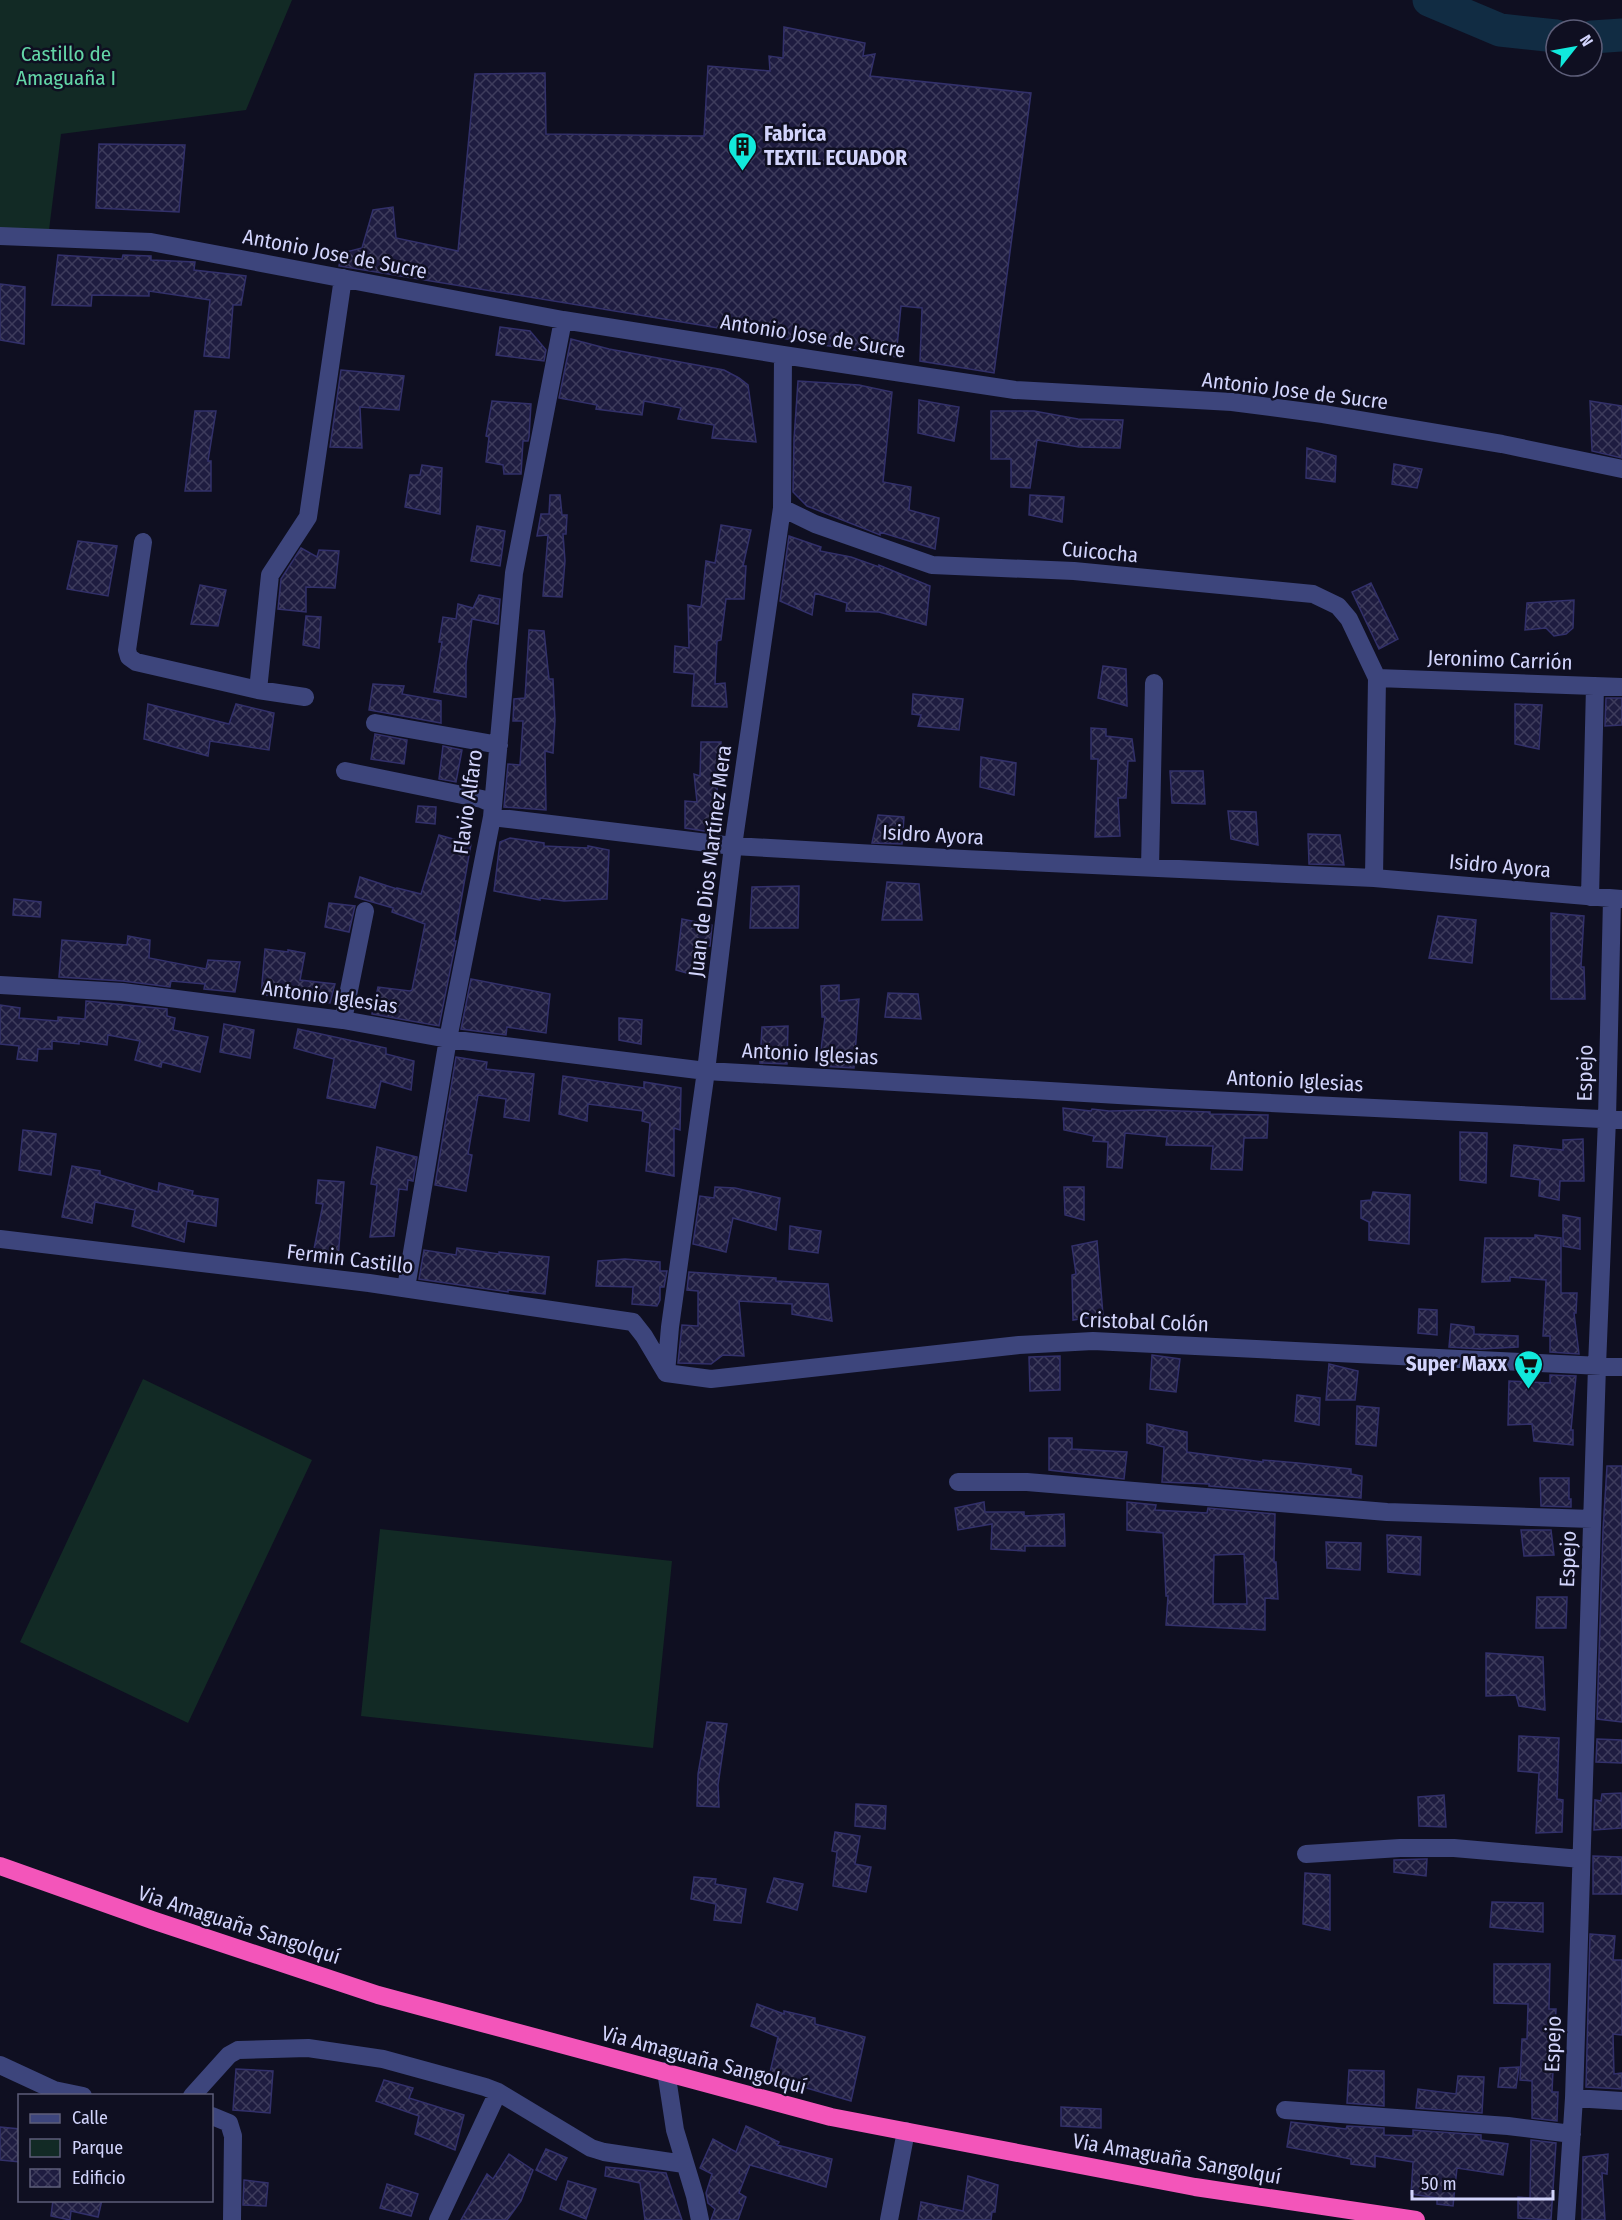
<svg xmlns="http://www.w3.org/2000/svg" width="1622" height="2220" font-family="'Fira Sans Condensed',sans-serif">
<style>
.park{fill:#122a25}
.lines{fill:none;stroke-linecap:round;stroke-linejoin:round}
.river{stroke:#112c43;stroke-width:33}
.building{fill:url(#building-cross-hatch);stroke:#32306a;stroke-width:1.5;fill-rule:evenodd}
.minor{stroke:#3d457c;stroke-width:18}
.highway{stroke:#f355ba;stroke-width:18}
.labels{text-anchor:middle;stroke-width:5;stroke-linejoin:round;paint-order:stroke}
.park-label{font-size:21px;fill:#63d6a7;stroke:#0f0f21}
.poi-label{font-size:21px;font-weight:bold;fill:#d2d4fc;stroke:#0f0f21;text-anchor:start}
.street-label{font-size:21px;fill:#d2d4fc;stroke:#0f0f21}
</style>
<defs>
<pattern id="building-cross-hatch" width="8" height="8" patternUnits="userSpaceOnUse" patternTransform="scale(1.5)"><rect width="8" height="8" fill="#1e1c40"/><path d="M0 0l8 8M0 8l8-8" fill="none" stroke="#3e3c5c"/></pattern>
</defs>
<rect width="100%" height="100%" fill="#0f0f21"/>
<path class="park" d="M0,0H292L246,110L61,134L48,238L0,236Z
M143,1379L312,1460L188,1723L20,1642Z
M380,1529L672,1561L653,1748L361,1716Z"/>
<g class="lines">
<path class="river" d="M1429,0L1500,30L1556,36
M1592,37L1622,35"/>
</g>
<path class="building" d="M784,27L865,43L863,56L875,54L870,76L1031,93L994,373L920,361L922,308L901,306L896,357L339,266L342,253L362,248L373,210L393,207L396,238L458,251L475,74L545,73L546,134L704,136L708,66L770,71L769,56L783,58Z
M99,144L185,145L179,212L96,208Z
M58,255L122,259L123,255L151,256V260L195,262L194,270L246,276L241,305H233L229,358L204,356L210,300L149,291V296L92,295L91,306L52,305Z
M0,284L25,287L24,344L0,340Z
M500,327L530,331L546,350L544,361L496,355Z
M571,339L609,349L724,370L739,378L748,385L756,442L712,438L714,425L678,419L681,408L644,401L642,415L596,409L597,405L559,398Z
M341,370L404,376L399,410L360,407L362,448L330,447Z
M798,381L859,385L892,392L883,482L911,487L909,510L939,518L935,549L880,532V535L807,506L793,492L794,439Z
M919,400L959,407L954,441L918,433Z
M492,401L531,404L529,437L528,441H523L521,474H504L503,465L486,462L489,437L486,436Z
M1590,401L1622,406V458L1592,451Z
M195,411H216L208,461H211V491H185Z
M991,411H1034L1078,419L1123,420L1120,448L1079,447L1037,440L1030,488L1011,487V459H991Z
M1307,448L1336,456L1335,482L1306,478Z
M1394,464L1422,469L1417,488L1392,484Z
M422,465L442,468L440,514L405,507L410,475H420Z
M550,495H560L562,515H567L566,534H563L565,561L562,597L543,596L548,535L537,536L541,514H549Z
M1030,495L1064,497L1062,522L1029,515Z
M721,525L751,530L743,566H746L744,599H726L721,640L717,641L715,684L725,683L727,707L692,706L694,674L674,672L675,646L689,648L688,605L701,607L706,561L715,563Z
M477,526L505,531L500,566L471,561Z
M789,536L821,547L820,551L851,557L879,567V565L930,586L926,625L879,612L846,611L847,603L815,593L812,615L780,601Z
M78,541L117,546L108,596L67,589Z
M301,548L317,557L319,550L339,551L335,588L306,587V612L278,609L281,579Z
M1371,583L1398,639L1379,649L1352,592Z
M200,585L226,590L218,626L191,624Z
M479,595L500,599L498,624L472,619L466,664V697L434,692L442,642H439L443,617L456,619L458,604L473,608Z
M1574,600L1573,628L1566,634L1554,636L1546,628L1525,630L1527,603Z
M306,616L321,617L319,648L303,645Z
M529,630L544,631L549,679H553L555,720L553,753L545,751L546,810L504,807L508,764L520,765L523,721H513L514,699L525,698Z
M1103,666L1126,669L1127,706L1098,698Z
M373,684L404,686L402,694L441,701V723L369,710Z
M913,694L963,699L959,730L918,726L921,715L912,714Z
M1606,698H1622V725L1605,726Z
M148,704L229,724L236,704L274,713L269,750L210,741L208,756L144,739Z
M1515,704L1542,705L1539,749L1515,744Z
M1091,728L1106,729V736L1132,739L1135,761H1128L1126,798H1118L1120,836L1095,837L1098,759H1091Z
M375,734L407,740L404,764L371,759Z
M701,742H721L716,804H720L719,830L717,833L685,828V801L697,802L694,774L700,776Z
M443,746L462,750L456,782L439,779Z
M981,757L1016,763L1014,795L980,787Z
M1170,771H1203L1205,804L1172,803Z
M418,806L436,807L435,824L416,822Z
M1228,811L1256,812L1258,845L1231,839Z
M878,815L904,817L902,844L872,843Z
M1308,834L1340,835L1344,865L1309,864Z
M439,835L471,844L458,918L454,941H456L439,1026L372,1014L378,987L410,991L412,990L425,924L392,912L393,908L355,897L360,877L397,889V888L421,894Z
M510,838L544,843V846L588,848V846L609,850L607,899L564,901L540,898V900L494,891L500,842Z
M887,882L919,884L922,920H882Z
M799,886L798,928H750L752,887Z
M14,899L41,902L40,917L13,915Z
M329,903L355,906L349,932L325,927Z
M1551,913L1584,916L1581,967H1584L1585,999H1551Z
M1438,916L1476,920L1472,963L1429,958Z
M682,919L712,925L710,946H699L697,976L676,970Z
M128,936L150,940L149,958L206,969L208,960L240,962L235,992L204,989L205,984L171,981L170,987L123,981L59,977L62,940L127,945Z
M265,949L288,952V950L305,953L300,980L335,984L330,1003L302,1000V997L261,995Z
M471,979L550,994L546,1033L507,1027L506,1035L461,1029Z
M839,985V1001L859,999L854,1068L819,1066L825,1017H822L821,986Z
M888,993L918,994L921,1019L885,1017Z
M86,1001L167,1009V1016L175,1018L173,1030L208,1037L200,1072L162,1062L161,1067L135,1060L140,1041L108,1035L107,1045L79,1041V1044L52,1041V1049H38L37,1061L17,1059L19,1046L0,1044V1005L20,1008L19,1018L58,1021V1017L85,1019Z
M619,1018L642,1020L641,1044L619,1040Z
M224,1024L254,1030L250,1058L220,1052Z
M788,1026L787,1064L760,1063L762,1027Z
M298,1029L386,1048V1054L414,1061L411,1090L381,1081L375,1108L327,1098L334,1059L294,1048Z
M456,1057L487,1062L486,1069L534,1074L529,1121L504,1117L506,1099L478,1095L468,1154L472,1155L466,1191L435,1185Z
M563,1076L644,1088V1082L681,1088L680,1130L674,1128V1176L646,1171L650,1123L642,1121L643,1111L588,1104L587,1121L559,1114Z
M1063,1108L1091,1111L1092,1109L1109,1111L1151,1110L1210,1112V1114L1268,1115L1267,1138H1244L1242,1170L1211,1169L1213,1146L1166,1145L1167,1137L1125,1133L1122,1168L1107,1167L1108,1142L1093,1141L1094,1136L1064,1130Z
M23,1130L56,1134L51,1175L19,1170Z
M1460,1132L1487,1133L1486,1183L1460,1180Z
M1583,1139L1584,1181H1560L1559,1200L1539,1196L1540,1180L1511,1176L1514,1145L1563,1150V1140Z
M377,1147L417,1157L413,1181L408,1180L407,1190L399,1189L394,1236L370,1237L377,1185L371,1184Z
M72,1166L100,1171V1175L158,1192L159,1183L193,1191L192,1195L218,1199L216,1226L187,1221L184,1242L132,1226L135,1210L95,1202L92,1223L62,1217Z
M318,1180L344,1182L338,1259L313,1254L323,1204L316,1203Z
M715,1187L735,1188L780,1198L776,1230L733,1218L726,1252L693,1244L700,1196L714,1198Z
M1064,1187H1084V1220L1065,1215Z
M1373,1192L1410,1195L1409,1244L1369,1240V1222L1361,1218V1201L1371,1200Z
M1563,1215L1580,1218V1249L1563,1246Z
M790,1226L821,1231L818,1253L789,1249Z
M1535,1235L1561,1238V1293H1577L1576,1313H1574L1579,1354L1550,1352V1336H1543L1546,1280L1510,1277V1281L1482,1282L1485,1238H1535Z
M1097,1241L1103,1315L1073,1320L1072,1275L1076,1274L1072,1246Z
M457,1248L499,1254V1252L549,1257L545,1294L508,1290V1292L419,1279L424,1250L456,1255Z
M625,1259L660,1262V1271H667L664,1287H660V1300L657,1306L632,1304L633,1287L596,1286L598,1261Z
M689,1272L776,1278V1281L828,1284L832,1321L792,1314V1304L739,1301L744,1356L723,1355L711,1364L678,1363L682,1325L698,1326V1291L687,1290Z
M1419,1309L1437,1310V1335L1418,1333Z
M1451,1324L1474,1327V1334L1518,1336V1347L1481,1349L1449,1347Z
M1152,1355L1180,1359L1176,1392L1150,1389Z
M1060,1356V1390L1030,1391L1029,1357Z
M1329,1364L1358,1371L1355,1400H1326Z
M1550,1375L1576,1376L1571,1430H1573V1445L1534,1441L1532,1424L1508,1425L1509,1381L1550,1383Z
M1297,1395L1320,1398L1319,1425L1295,1421Z
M1357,1406L1379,1408L1376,1446L1356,1444Z
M1147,1424L1187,1432V1452L1263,1462V1460L1298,1463L1351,1469V1474L1362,1476L1361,1498L1209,1486V1484L1162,1482L1164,1447L1147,1443Z
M1049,1438H1072V1449L1127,1452L1124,1479L1049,1470Z
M1607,1466H1622V1722L1597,1719L1603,1530Z
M1540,1478H1569V1499H1571V1507L1541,1506Z
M984,1502L985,1512H1024V1516L1064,1514L1065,1546H1025V1551L991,1549L992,1524L958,1530L955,1508Z
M1127,1502L1156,1505L1155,1510L1207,1513L1208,1508L1275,1514L1274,1562H1276L1278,1599L1265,1598V1630L1166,1625L1168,1596H1166L1163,1533L1127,1530ZM1244,1554L1247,1604H1213L1214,1555Z
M1521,1530H1551L1554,1555L1524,1556Z
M1387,1535L1421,1537L1420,1575L1388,1572Z
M1326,1542L1361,1543L1360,1570L1327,1568Z
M1537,1597H1567L1566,1628H1536Z
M1486,1653L1543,1657L1545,1710L1519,1706L1516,1695L1486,1696Z
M707,1722L727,1724L718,1785L719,1807L697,1806L698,1774Z
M1519,1736L1559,1738L1557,1799L1563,1800L1562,1832L1536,1833L1539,1773L1518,1771Z
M1597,1739L1622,1740V1763L1596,1762Z
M1621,1793L1622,1828L1594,1830L1595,1800L1601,1801L1602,1794Z
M1444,1795L1446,1827L1419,1826L1418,1797Z
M856,1804L886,1806L885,1829L855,1826Z
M835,1832L860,1836L855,1864L871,1867L866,1892L833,1886L837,1852L832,1851Z
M1593,1856L1622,1857V1894H1593Z
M1426,1859H1427L1426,1876L1394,1872V1860Z
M1305,1873L1330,1875V1930L1303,1924Z
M694,1877L716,1879L715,1884L746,1889L741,1923L714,1920L716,1904L691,1899Z
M774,1878L803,1884L797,1910L767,1902Z
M1492,1902L1543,1903V1932L1490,1927Z
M1590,1934L1615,1936L1613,1960H1622V2035L1613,2034L1614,2074L1622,2073V2089L1586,2087Z
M1494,1964H1550L1549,2009H1556L1552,2092H1558L1557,2121L1532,2118V2081L1520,2080L1522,2039H1527L1528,2004L1494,2003Z
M757,2004L784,2014V2011L815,2018V2024L865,2037L851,2101L769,2077L778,2037L751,2026Z
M1519,2067L1516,2088L1498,2087L1500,2068Z
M236,2069L273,2071L270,2113L233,2110Z
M1349,2070L1384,2071V2106L1347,2103Z
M1458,2076L1484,2077L1482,2113L1416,2108L1418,2089L1456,2094Z
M384,2080L413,2088L409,2098L464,2115L455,2150L415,2134L419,2116L376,2101Z
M1061,2107L1101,2109V2128L1061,2126Z
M1291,2122L1346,2129L1347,2126L1384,2128V2135L1413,2136V2130L1481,2135V2140L1508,2144L1503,2175L1457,2168L1453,2206L1437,2204V2198L1411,2194L1413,2162L1375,2156V2167L1351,2164V2159L1287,2147Z
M746,2126L779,2142L777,2145L832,2159L826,2187L750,2165L739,2193L746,2197L738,2220H711L715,2209L708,2203L706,2193L712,2174L700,2168L713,2139L736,2152Z
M0,2127L20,2129V2162L0,2160Z
M1531,2140L1556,2143L1551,2220L1518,2218V2197L1530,2198Z
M546,2149L567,2158L556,2180L536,2170Z
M509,2154L533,2170L521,2201L507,2220H461L487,2174L493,2179Z
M1608,2154L1607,2174L1602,2173L1605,2220H1582L1583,2157Z
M606,2167L666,2173L682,2220H645L640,2183L605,2176Z
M968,2176L998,2185L995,2212H992L991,2220H918L921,2202L963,2211Z
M244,2180L268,2183L266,2206L243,2205Z
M568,2181L596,2189L586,2219L560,2209Z
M387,2184L418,2194L411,2216L380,2208Z
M53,2200H102L98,2217L71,2211L70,2220L51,2216Z"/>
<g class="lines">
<path class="minor" d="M0,236L151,242L563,320L783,355L1015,390L1232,402L1323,414L1502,444L1622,469
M782,508L815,524L932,565L1074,571L1313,594L1338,606L1349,619L1377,678L1374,878L1622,899
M143,542L127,650L129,657L136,662L258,690L305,697
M1377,678L1622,687
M258,690L270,575L308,517L343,278
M375,723L499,745
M345,771L482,799L493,804
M492,817L733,846L964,859L1374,878
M1150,868L1154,683
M1590,897L1595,686
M0,985L122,992L343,1020L448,1039L706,1071L1169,1098L1622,1120
M343,1020L365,911
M0,1239L369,1283L633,1322L644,1336L666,1373
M406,1288L448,1039L492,817L514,573L563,320
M666,1373L670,1327L706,1071L733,846L782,508L783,355
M666,1373L711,1379L1019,1345L1093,1341L1622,1367
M958,1482H1027L1387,1512L1592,1519
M1306,1854L1400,1848H1454L1581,1859
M0,2065L54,2090L83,2096
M666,2071L675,2130L695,2196L700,2220
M192,2096L229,2055L238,2050L308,2048L383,2059L485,2087L498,2092L591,2148L604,2152L684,2164
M1574,2098L1622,2101
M1285,2110L1508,2126L1572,2134
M212,2116L229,2123L233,2136L232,2220
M438,2220L498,2092
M889,2220L906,2131
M1566,2220L1574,2098L1597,1366L1607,1119L1612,899"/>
<path class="highway" d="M0,1866L152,1920L378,1995L831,2117L1195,2187L1416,2220"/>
</g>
<defs>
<symbol id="building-pin" viewBox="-11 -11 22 30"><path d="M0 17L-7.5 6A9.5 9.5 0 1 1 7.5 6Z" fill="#11e9dc" stroke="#0f0f21"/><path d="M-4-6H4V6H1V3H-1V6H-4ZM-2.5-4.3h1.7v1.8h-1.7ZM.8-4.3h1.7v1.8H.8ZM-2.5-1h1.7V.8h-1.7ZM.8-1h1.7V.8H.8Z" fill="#111"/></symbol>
<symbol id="supermarket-pin" viewBox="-11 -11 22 30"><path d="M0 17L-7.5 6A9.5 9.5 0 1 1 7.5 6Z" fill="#11e9dc" stroke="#0f0f21"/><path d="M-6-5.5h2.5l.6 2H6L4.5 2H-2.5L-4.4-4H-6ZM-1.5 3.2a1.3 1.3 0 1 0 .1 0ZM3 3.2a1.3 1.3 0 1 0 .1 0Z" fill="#111"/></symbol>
</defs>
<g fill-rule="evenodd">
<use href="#building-pin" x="726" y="130" width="33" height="45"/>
<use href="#supermarket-pin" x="1512" y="1348" width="33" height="45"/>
</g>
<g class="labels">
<g class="park-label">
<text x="66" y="61">Castillo de<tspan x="66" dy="24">Amaguaña I</tspan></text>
</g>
<g class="poi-label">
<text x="764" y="141">Fabrica<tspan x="764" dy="24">TEXTIL ECUADOR</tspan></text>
<text x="1507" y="1371" text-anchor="end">Super Maxx</text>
</g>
<g class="street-label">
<text transform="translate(335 254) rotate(11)" y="7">Antonio Jose de Sucre</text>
<text transform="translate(813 336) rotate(9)" y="7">Antonio Jose de Sucre</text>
<text transform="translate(1295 391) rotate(7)" y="7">Antonio Jose de Sucre</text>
<text transform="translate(1100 552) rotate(5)" y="7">Cuicocha</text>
<text transform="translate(1500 660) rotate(2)" y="7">Jeronimo Carrión</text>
<text transform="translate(468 802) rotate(-82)" y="7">Flavio Alfaro</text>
<text transform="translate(933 835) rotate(3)" y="7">Isidro Ayora</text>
<text transform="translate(710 861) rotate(-83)" y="7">Juan de Dios Martínez Mera</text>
<text transform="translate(1500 866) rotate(5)" y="7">Isidro Ayora</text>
<text transform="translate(330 997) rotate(8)" y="7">Antonio Iglesias</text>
<text transform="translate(810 1054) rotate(3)" y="7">Antonio Iglesias</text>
<text transform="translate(1585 1073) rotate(-89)" y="7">Espejo</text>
<text transform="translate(1295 1081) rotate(3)" y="7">Antonio Iglesias</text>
<text transform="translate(350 1259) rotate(7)" y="7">Fermin Castillo</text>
<text transform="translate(1144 1322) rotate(2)" y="7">Cristobal Colón</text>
<text transform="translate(1568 1559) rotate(-88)" y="7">Espejo</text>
<text transform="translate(239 1925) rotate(18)" y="7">Via Amaguaña Sangolquí</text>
<text transform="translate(1553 2044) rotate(-88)" y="7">Espejo</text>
<text transform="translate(704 2060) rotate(15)" y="7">Via Amaguaña Sangolquí</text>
<text transform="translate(1177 2159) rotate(10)" y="7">Via Amaguaña Sangolquí</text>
</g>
</g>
<rect x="18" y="2094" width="195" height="108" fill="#0f0f21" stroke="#5d5e79" stroke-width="1.5"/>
<rect x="30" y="2114" width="30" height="9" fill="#3d457c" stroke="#5d5e79" stroke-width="1.5"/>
<text x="72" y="2124" font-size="18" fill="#d2d4fc">Calle</text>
<rect x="30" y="2139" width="30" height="18" fill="#122a25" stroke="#5d5e79" stroke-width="1.5"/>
<text x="72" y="2154" font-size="18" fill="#d2d4fc">Parque</text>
<rect x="30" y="2169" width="30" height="18" fill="url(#building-cross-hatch)" stroke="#5d5e79" stroke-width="1.5"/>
<text x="72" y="2184" font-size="18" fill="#d2d4fc">Edificio</text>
<g transform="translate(1574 48) rotate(59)"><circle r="28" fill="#0f0f21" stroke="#5d5e79" stroke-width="1.5"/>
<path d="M0-4.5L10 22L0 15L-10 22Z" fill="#11e9dc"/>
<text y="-9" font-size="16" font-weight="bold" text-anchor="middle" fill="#d2d4fc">N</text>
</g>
<path d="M1412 2190v9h141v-9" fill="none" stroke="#d2d4fc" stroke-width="3"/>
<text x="1421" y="2190" font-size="18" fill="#d2d4fc" stroke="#0f0f21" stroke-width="4.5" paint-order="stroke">50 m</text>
</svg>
